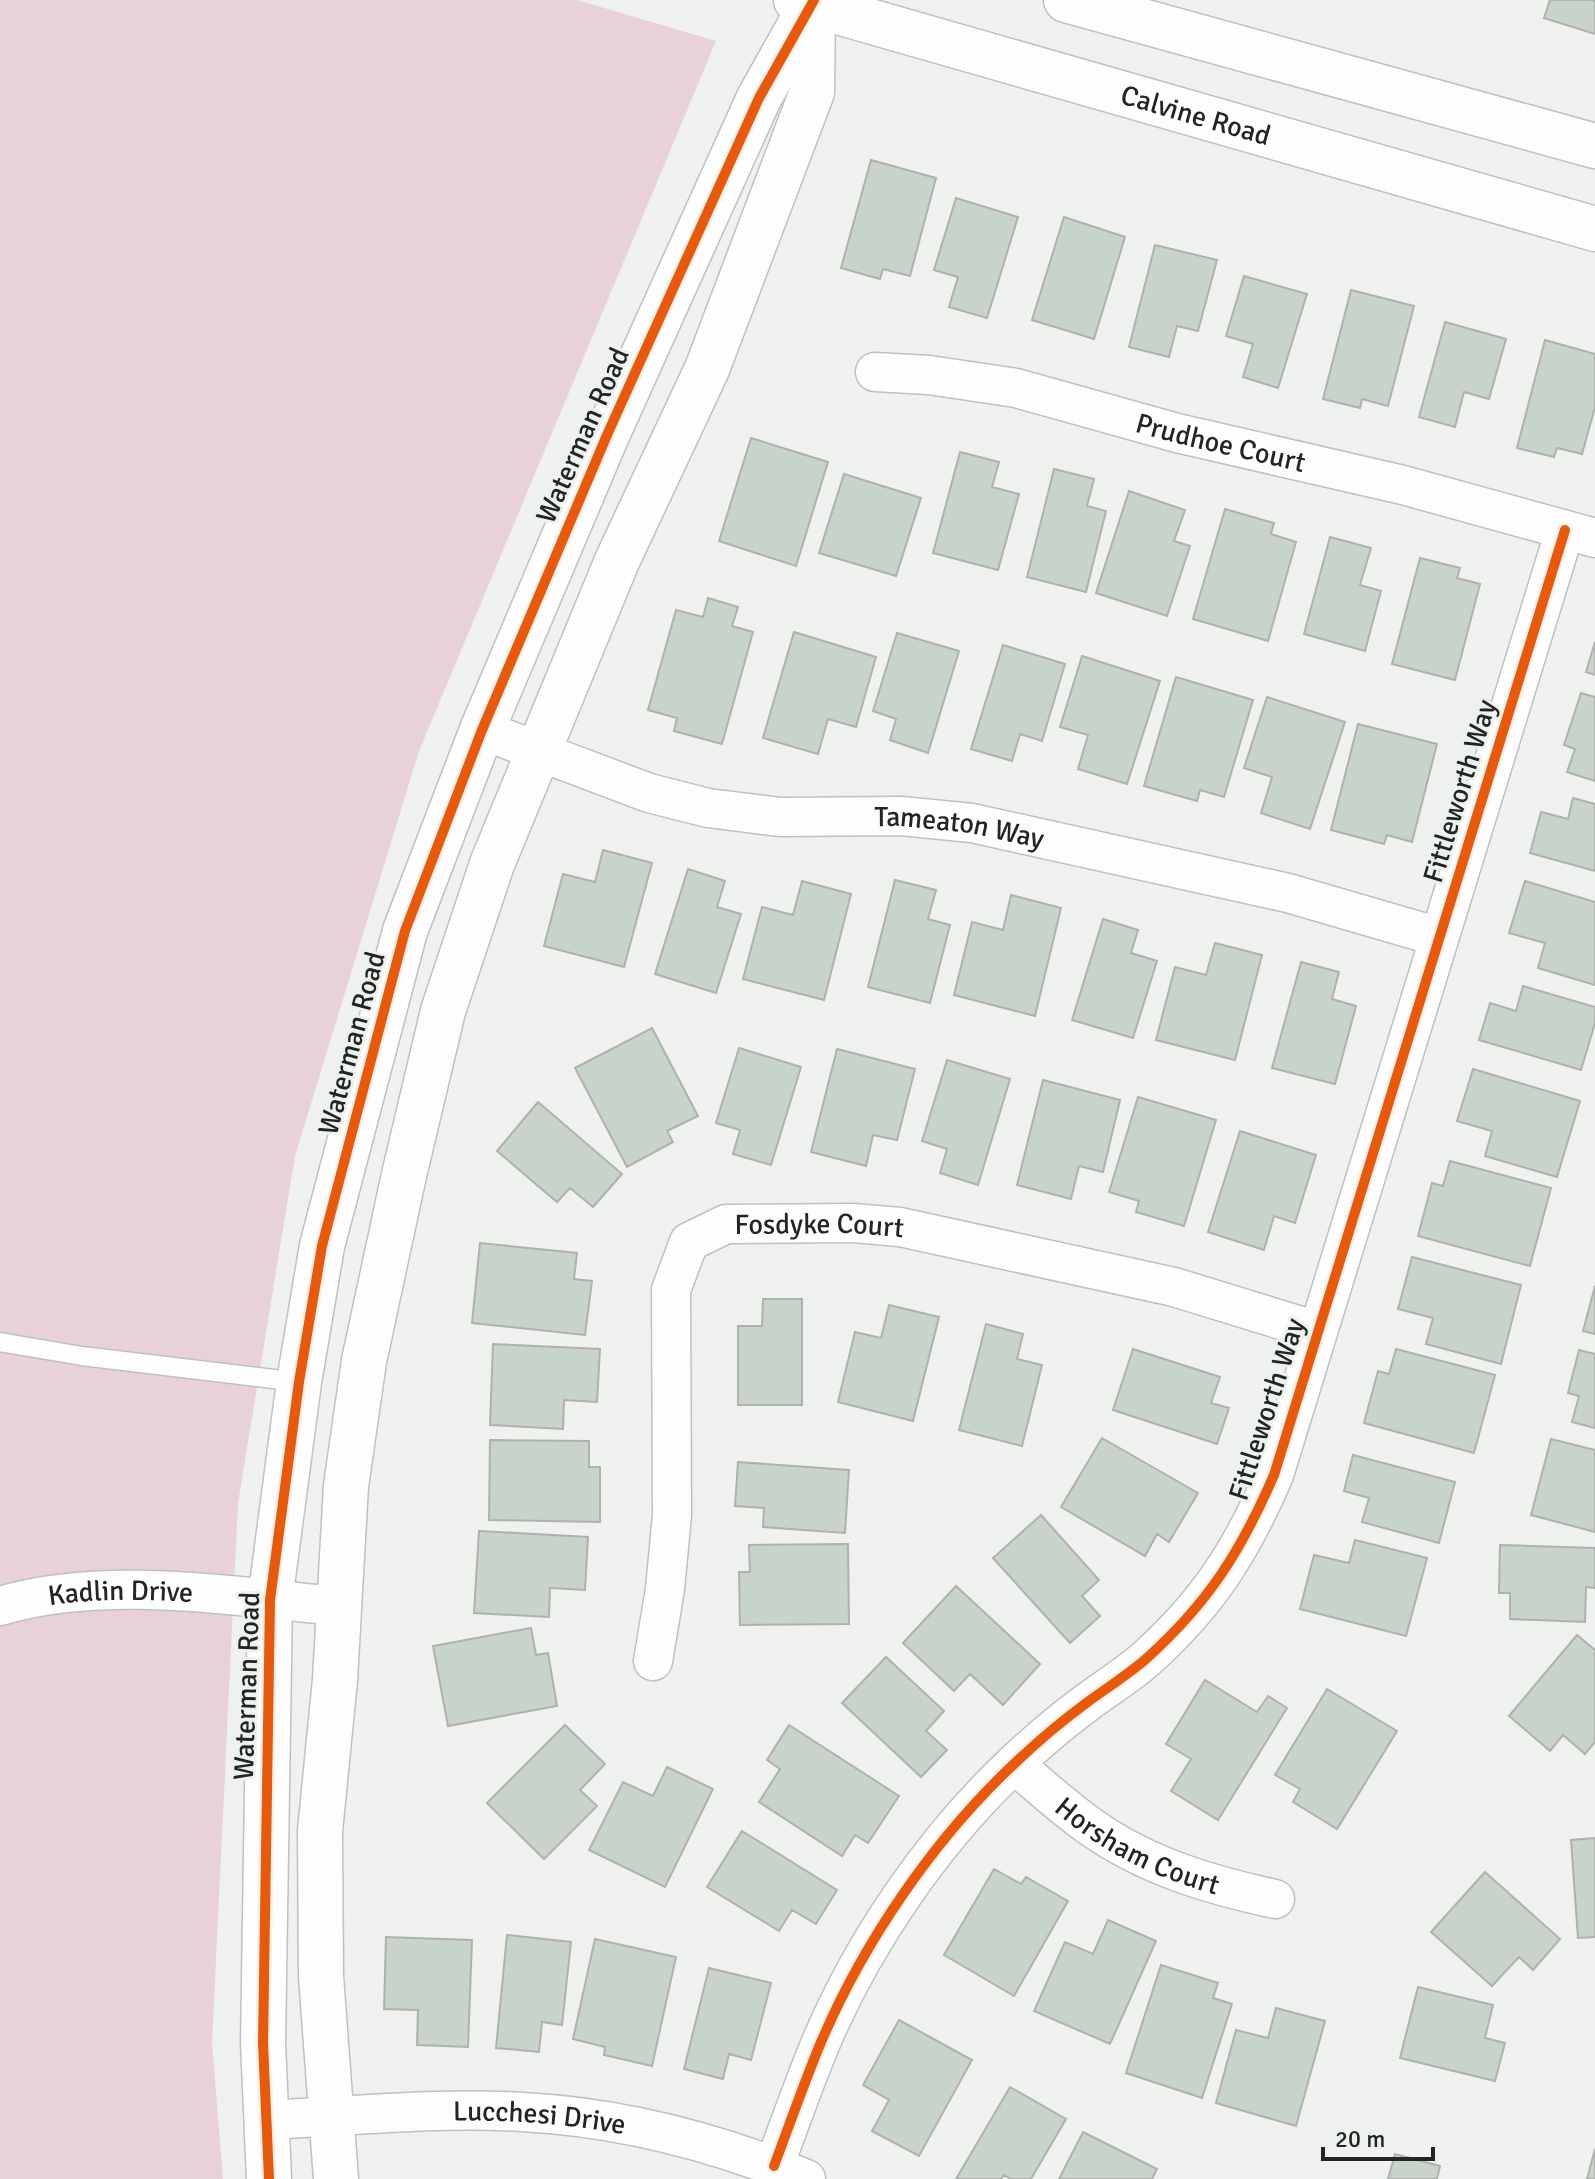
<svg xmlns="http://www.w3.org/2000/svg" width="1595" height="2179" font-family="Signika,sans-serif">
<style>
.green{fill:#e9d1da}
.building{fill:#c8d3c9;stroke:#afb1af;stroke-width:2}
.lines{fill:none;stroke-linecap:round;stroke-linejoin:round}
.lane-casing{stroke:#bfc1bf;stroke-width:21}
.street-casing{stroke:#bfc1bf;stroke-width:41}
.secondary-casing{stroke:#bfc1bf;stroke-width:47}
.lane{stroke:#fcfdfc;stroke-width:18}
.street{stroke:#fcfdfc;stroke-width:38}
.secondary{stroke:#fcfdfc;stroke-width:44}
.cycleway-casing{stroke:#edf2ed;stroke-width:15}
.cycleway{stroke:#e8590c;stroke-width:10}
.labels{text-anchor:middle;stroke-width:6;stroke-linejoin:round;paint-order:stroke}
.street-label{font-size:28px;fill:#232524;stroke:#edf2ed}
</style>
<rect width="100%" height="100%" fill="#eef1ee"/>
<path class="green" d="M0,0H577L716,41L419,751L295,1156L238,1503L212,2043L223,2179H0Z"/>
<path class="building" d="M1550,0H1595V34L1544,18Z
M871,160L936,178L910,276L883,269L880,279L841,268Z
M956,198L1018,217L987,318L949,307L958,277L934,270Z
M1064,217L1125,237L1094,339L1032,320Z
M1155,245L1217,260L1198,331L1177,326L1169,357L1129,347Z
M1244,276L1307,294L1278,388L1243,377L1253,344L1226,336Z
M1351,290L1414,306L1388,406L1362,399L1360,408L1323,399Z
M1445,322L1506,339L1489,399L1464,392L1455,427L1419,417Z
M1545,340L1595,354V407L1582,454L1557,448L1554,457L1517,448Z
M751,438L828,462L796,566L719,541Z
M960,452L999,462L992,487L1019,494L998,570L933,553Z
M1054,469L1094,479L1087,506L1106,511L1086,592L1027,577Z
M844,474L921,498L896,576L819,553Z
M1129,491L1185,510L1174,541L1190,546L1167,616L1096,593Z
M1225,509L1274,523L1271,534L1296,542L1268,641L1193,619Z
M1330,537L1371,548L1360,585L1381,591L1365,651L1304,634Z
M1420,558L1460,568L1457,578L1480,584L1455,680L1392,664Z
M708,598L738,607L732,626L753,632L722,744L674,731L677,718L648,710L676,610L703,617Z
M794,632L876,657L856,727L828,719L818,754L763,738Z
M897,633L959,651L928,753L890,740L896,719L873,711Z
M1595,642V675L1586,672Z
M1003,645L1065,664L1042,741L1020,734L1012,761L971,749Z
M1082,656L1160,681L1127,784L1078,769L1088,735L1060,727Z
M1176,677L1253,700L1224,797L1200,790L1197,801L1144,786Z
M1581,693L1595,697V781L1567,772L1575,749L1564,745Z
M1267,697L1345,722L1310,829L1261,813L1272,777L1244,768Z
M1358,724L1437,744L1412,842L1387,835L1384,844L1331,830Z
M1573,798L1595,804V871L1530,853L1541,812L1568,819Z
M603,850L652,863L624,967L544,946L563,874L595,882Z
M688,869L725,881L717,907L741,914L716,993L655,974Z
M895,880L936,890L928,919L950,925L930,1003L868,987Z
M802,881L851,894L824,1000L743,979L762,907L793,915Z
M1525,881L1595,902V985L1538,968L1545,943L1509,933Z
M1011,895L1061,908L1035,1016L954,995L972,922L1003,930Z
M1103,919L1138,930L1131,953L1157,961L1133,1038L1072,1020Z
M1215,943L1262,955L1235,1060L1156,1040L1175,967L1206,975Z
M1301,962L1339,972L1332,999L1356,1006L1335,1084L1272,1068Z
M1523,986L1595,1007V1023L1581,1070L1479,1040L1490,1003L1516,1011Z
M652,1028L698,1116L667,1131L673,1142L627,1167L575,1068Z
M739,1048L801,1067L771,1165L733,1154L740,1130L716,1123Z
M837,1049L915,1069L897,1140L873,1135L866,1166L811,1152Z
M947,1060L1010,1079L978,1185L940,1173L947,1149L922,1141Z
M1473,1069L1580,1101L1557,1177L1485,1156L1492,1131L1457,1121Z
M1043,1080L1120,1100L1103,1172L1079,1166L1071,1199L1017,1185Z
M1138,1097L1216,1120L1184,1226L1136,1212L1139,1201L1109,1192Z
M538,1102L622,1174L593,1207L570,1188L557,1202L497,1151Z
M1240,1131L1316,1155L1295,1223L1274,1216L1264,1250L1208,1232Z
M1450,1161L1551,1188L1530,1266L1418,1236L1432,1183L1443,1186Z
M480,1243L577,1253L574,1279L592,1281L585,1335L472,1323Z
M1412,1257L1521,1285L1501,1364L1426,1344L1433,1318L1398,1309Z
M1595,1286V1334L1583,1331Z
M763,1299H802V1405H738V1326H762Z
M889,1305L939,1317L913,1421L838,1402L855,1332L881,1338Z
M986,1324L1023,1334L1017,1359L1042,1365L1022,1446L959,1430Z
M493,1344L600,1349L597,1402L564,1400L563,1429L490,1425Z
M1133,1349L1220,1377L1211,1403L1229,1408L1217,1444L1113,1410Z
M1396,1349L1495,1375L1474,1453L1364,1423L1378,1371L1389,1374Z
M1579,1350L1595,1354V1428L1572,1422L1579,1396L1568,1393Z
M1102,1438L1198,1493L1169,1542L1157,1534L1145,1556L1061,1507Z
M1551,1439L1595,1450V1532L1531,1515Z
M490,1440L589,1441V1467H600V1522L489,1520Z
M1353,1455L1455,1482L1439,1543L1362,1522L1369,1498L1344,1491Z
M738,1462L849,1470L845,1533L763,1527L764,1508L735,1506Z
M1041,1515L1099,1580L1082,1596L1100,1616L1070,1643L993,1558Z
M479,1531L588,1537L585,1590L550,1588L549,1617L474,1613Z
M1355,1540L1427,1558L1406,1636L1300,1609L1314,1555L1349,1563Z
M848,1544L849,1624L740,1625L739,1572H750L749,1545Z
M1500,1545L1595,1548V1588L1586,1587L1585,1622L1510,1619V1593H1499Z
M956,1586L1040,1664L1003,1705L970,1674L954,1691L903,1643Z
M531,1628L536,1655L548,1653L557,1706L448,1726L433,1646Z
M1577,1635L1595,1650V1742L1585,1754L1563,1735L1550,1751L1509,1716Z
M886,1657L944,1711L926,1731L947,1750L921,1777L842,1703Z
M1205,1680L1257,1712L1268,1696L1287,1708L1218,1820L1171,1791L1191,1759L1166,1744Z
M1327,1689L1397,1731L1337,1829L1293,1802L1300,1789L1275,1775Z
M565,1725L605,1764L580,1790L597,1806L544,1859L487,1803Z
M789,1725L899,1796L868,1843L855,1835L842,1856L759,1802L780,1769L767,1760Z
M667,1767L713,1789L665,1887L589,1850L623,1782L653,1796Z
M742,1831L837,1890L816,1924L792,1910L779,1931L707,1887Z
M1595,1838V1937L1578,1938L1571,1840Z
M994,1869L1021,1884L1026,1877L1068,1901L1014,1996L944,1955Z
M1485,1872L1560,1939L1533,1970L1519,1957L1492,1986L1431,1932Z
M1108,1920L1156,1941L1110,2044L1034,2011L1065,1942L1093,1954Z
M507,1935L571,1942L562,2025L542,2022L539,2052L496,2048Z
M386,1937L472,1940L468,2047L417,2045L418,2010L384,2009Z
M595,1939L676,1957L652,2066L604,2055L605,2047L573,2039Z
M1161,1965L1218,1983L1213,1998L1232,2004L1202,2098L1126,2073Z
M709,1968L771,1983L751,2060L729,2054L723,2079L684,2069Z
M1418,1987L1493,2005L1485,2038L1505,2043L1495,2081L1400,2058Z
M1276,2008L1325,2021L1296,2126L1216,2103L1236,2030L1268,2038Z
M899,2020L972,2060L919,2156L872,2131L889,2100L863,2085Z
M1010,2087L1066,2119L1031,2179H1011L1004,2175L1001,2179H956Z
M1083,2132L1157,2169L1152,2179H1059Z
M1595,2149V2179H1587Z
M1395,2154L1440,2166L1437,2179H1388Z"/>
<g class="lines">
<defs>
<path id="lane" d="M0,1342L82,1356L299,1382"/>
<g id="street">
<path id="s1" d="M875,372L929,375L1016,388L1177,433L1403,485L1595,538"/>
<path id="s2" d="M482,730L649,793L708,808L780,817L901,816L972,823L1288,893L1439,937"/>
<path id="s3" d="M0,1606C104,1575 230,1596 337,1606"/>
<path id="s4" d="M653,1661L665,1589L672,1515L671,1290L689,1242L726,1224L853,1223L900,1227L1174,1287L1317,1331"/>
<path id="s5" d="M1014,1764C1039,1785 1064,1808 1091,1827C1146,1866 1210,1885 1275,1899"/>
<path id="s6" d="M266,2120C351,2116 437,2107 522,2112C620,2117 716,2142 806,2179"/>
<path d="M774,2166C789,2126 803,2086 819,2047C862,1944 933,1840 1014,1764C1037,1742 1063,1720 1089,1701C1108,1687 1129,1674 1147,1658C1209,1602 1241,1551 1274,1475L1565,530"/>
</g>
<g id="secondary">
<path id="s7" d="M796,0L1595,229"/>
<path d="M1066,0L1595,146"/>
<path d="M269,2179L263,2043L270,1600L299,1382L322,1246L405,931L482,730L607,435L759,98L814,0"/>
<path d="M336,2179L321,1976L320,1831L335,1680L346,1486L364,1361L404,1175L443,1011L492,864L617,561L707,369L812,92L813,9"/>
</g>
</defs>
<use href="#lane" class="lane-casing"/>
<use href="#street" class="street-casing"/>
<use href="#secondary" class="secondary-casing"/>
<use href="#lane" class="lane"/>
<use href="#street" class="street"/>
<use href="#secondary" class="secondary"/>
<defs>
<path id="cycleway" d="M774,2166C789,2126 803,2086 819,2047C862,1944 933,1840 1014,1764C1037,1742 1063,1720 1089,1701C1108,1687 1129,1674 1147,1658C1209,1602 1241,1551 1274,1475L1565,530
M269,2179L263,2043L270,1600L299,1382L322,1246L405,931L482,730L607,435L759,98L814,0"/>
</defs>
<use href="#cycleway" class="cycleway-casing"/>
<use href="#cycleway" class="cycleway"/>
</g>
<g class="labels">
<g class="street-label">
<text dy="10" stroke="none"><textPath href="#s7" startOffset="416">Calvine Road</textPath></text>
<text transform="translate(582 435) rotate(-66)" y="10">Waterman Road</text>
<text dy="10" stroke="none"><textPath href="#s1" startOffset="354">Prudhoe Court</textPath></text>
<text transform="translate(1459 791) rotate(-73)" y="10">Fittleworth Way</text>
<text dy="10" stroke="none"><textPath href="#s2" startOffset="492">Tameaton Way</textPath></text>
<text transform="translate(351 1043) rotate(-75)" y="10">Waterman Road</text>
<text dy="10" stroke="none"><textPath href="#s4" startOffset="558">Fosdyke Court</textPath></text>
<text transform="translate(1266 1409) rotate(-72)" y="10">Fittleworth Way</text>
<text dy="10" stroke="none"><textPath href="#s3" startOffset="122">Kadlin Drive</textPath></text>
<text transform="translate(246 1686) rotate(-88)" y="10">Waterman Road</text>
<text dy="10" stroke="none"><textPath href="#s5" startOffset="150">Horsham Court</textPath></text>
<text dy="10" stroke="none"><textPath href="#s6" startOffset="274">Lucchesi Drive</textPath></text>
</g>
</g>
<path d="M1323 2147v12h110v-12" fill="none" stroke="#232524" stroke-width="4"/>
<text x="1335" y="2147" font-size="24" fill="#232524" stroke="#edf2ed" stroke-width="6" paint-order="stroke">20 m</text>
</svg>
